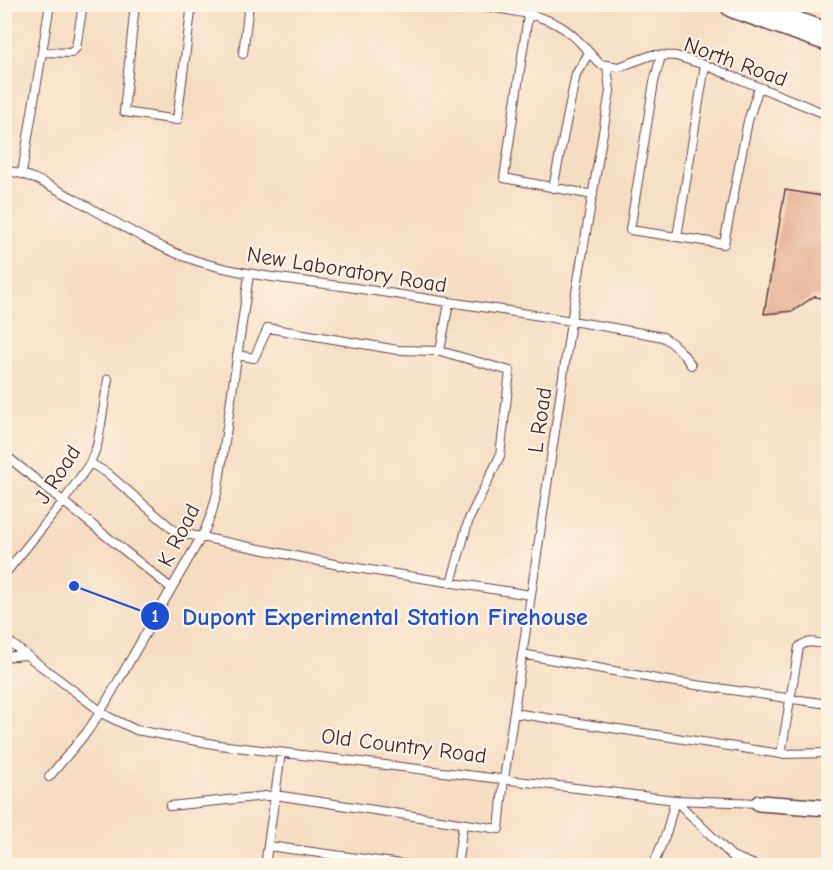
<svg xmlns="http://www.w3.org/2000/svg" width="833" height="870" font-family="'Comic Neue',sans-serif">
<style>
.building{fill:#e2a283}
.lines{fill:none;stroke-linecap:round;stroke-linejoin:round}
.lane-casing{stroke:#643c42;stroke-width:10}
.street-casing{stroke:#643c42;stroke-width:18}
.highway-casing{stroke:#643c42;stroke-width:30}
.lane{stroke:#fff;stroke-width:8}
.street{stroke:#fff;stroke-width:15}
.highway{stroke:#fff;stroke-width:27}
.labels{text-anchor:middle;stroke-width:4.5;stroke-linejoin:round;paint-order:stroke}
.street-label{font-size:22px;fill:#4a1f2b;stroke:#fcf5e5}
.leader{fill:none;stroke:#1d4ed8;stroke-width:2}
.callout-dot{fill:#1d4ed8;stroke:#fcf5e5;stroke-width:2}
.mark-label{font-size:18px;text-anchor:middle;font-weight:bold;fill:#fff}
.callout-label{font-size:24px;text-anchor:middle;font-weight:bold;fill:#1d4ed8;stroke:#fcf5e5;stroke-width:4.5;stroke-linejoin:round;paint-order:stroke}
</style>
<rect width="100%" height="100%" fill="#fcf5e5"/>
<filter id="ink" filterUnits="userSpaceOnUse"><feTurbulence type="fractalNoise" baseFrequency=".0167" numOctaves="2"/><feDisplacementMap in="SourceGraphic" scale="12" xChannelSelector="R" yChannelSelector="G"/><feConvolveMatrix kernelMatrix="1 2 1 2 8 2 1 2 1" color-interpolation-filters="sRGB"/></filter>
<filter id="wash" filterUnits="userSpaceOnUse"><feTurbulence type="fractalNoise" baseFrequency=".008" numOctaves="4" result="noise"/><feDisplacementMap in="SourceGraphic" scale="24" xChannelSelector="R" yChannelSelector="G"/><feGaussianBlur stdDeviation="1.35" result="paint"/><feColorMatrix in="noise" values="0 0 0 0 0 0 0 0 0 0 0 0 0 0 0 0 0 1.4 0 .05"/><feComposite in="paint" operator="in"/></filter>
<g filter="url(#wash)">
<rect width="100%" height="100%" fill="#f5ddc1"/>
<g id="blocks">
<path class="building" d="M785,190L828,197V299L815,297L816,295L793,311L764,314Z"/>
</g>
</g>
<g filter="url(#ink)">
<use href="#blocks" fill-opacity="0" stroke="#643c42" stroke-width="1.5"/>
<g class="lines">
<defs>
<path id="lane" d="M135,4L124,112L177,120L192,4
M470,4C494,8 538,13 558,25C575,34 587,51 600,64L619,67L652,55L676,56L705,65L828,115
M528,16L504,178L593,195
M43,52L71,53L76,48L83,4
M243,54L249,4
M661,56L654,82L630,230L677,237
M705,65L677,237L724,244L748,121L759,87
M4,170C31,174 52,187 75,199C114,221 154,247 197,261C246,276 297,280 348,287C453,303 559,317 663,337C676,345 683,353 691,365
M22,173L50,4
M553,188L576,74L589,53
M440,351L449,303
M237,355L254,358L268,328L398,350L440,351L510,371L500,456L469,519L451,583
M4,454L171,588
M90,463L107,473L176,532L344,566L531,595
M4,575L63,502L90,463L97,446L101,424L108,379
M4,638L107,716L136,730L219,745L675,800L759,803
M522,654L662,680L828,704
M4,657L25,655
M514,713L781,754L828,753
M781,754L799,647C807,639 818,643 828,645
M49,777L87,732L101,711L204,532L212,512L218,489L249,275
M675,800L732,856L757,866
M170,806L275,795L499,829L504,779L571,322L610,91L607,66
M268,846L416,866
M265,866L281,753
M457,866L463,824
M653,866L667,831L675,800"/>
<path id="street" d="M759,803L828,808"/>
<path id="highway" d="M734,4L828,37"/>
</defs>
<use href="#lane" class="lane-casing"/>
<use href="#street" class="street-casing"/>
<use href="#highway" class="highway-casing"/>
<use href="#lane" class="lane"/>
<use href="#street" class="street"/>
<use href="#highway" class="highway"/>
</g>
</g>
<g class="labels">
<g class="street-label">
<text transform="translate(736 61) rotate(20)" y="8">North Road</text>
<text transform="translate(347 269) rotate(9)" y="8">New Laboratory Road</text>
<text transform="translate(539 420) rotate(-82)" y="8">L Road</text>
<text transform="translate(57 474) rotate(-57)" y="8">J Road</text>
<text transform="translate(178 535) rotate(-63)" y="8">K Road</text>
<text transform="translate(404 745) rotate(7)" y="8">Old Country Road</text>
</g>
</g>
<path class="leader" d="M74 586L155 616"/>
<g class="callout-dot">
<circle cx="74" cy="586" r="6"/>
<circle cx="155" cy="616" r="15"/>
</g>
<g class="mark-label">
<text x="155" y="622">1</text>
</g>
<g class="callout-label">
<text x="385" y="625">Dupont Experimental Station Firehouse</text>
</g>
<rect width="833" height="870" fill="none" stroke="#fcf5e5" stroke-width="24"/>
</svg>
